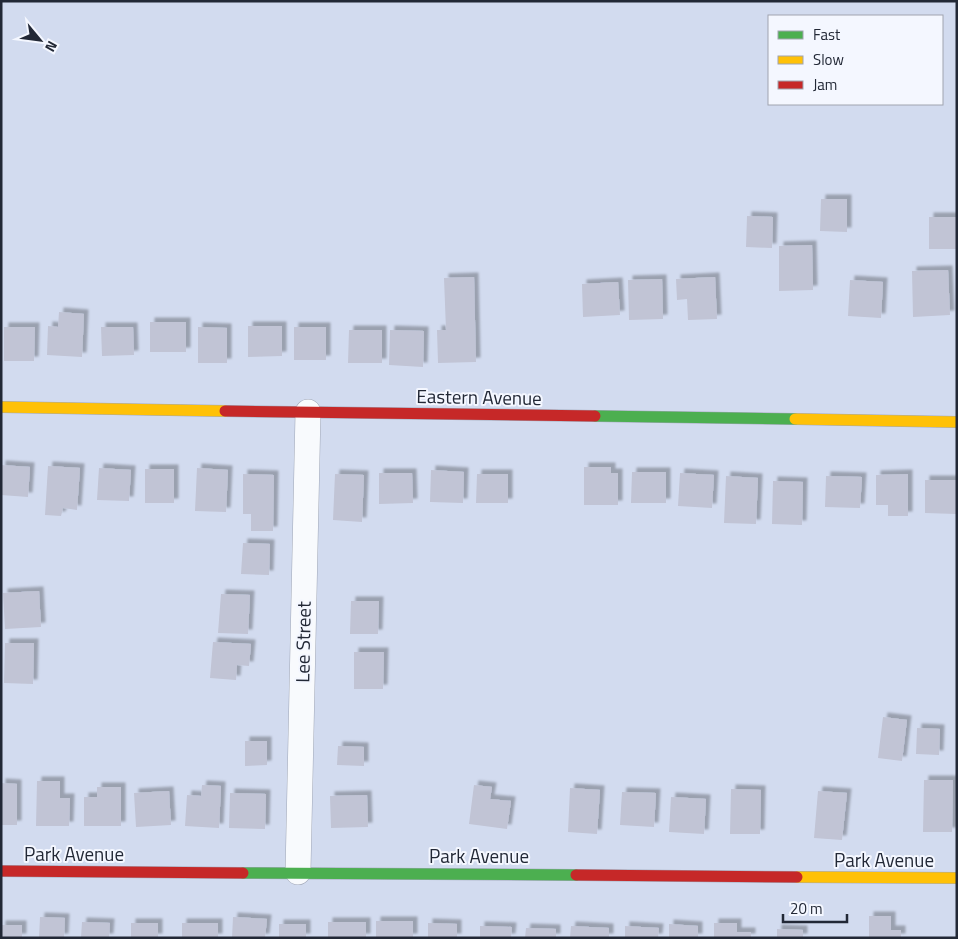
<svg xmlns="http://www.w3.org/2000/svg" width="958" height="939" font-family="'Titillium Web',sans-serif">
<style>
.building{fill:#c1c4d5;filter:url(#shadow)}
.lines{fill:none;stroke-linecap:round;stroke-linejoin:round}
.street-casing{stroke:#9fa6b6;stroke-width:26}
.fast-casing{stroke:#9fa6b6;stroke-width:12}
.slow-casing{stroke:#9fa6b6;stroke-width:12}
.jam-casing{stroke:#9fa6b6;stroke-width:12}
.street{stroke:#f8fafd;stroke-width:25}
.fast{stroke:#4caf50;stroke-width:11}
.slow{stroke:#ffc107;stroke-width:11}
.jam{stroke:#c62828;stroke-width:11}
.labels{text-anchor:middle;stroke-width:4;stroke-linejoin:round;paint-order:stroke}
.street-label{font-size:19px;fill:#222836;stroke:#f4f7ff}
</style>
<defs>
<filter id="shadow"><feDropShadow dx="4.5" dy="-4.5" stdDeviation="1" flood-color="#0004"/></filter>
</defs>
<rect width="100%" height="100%" fill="#d2dbef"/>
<path class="building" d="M821,199H847V232L820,231Z
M747,216L773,217L772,248L746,247Z
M929,217H957V249H929Z
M812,245L813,290L779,291V246Z
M948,270L950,315L913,317L912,271Z
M474,277L476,362L438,363L437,330H446L444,278Z
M715,277L717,319L688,320L687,299L677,300L676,279Z
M662,279L663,319L629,320L628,280Z
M850,280L883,282L881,318L848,316Z
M618,282L620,315L583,317L582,284Z
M59,312L84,314L82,357L47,355L48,326L58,327Z
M150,322H186V352H150Z
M248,326H282V356L248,357Z
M4,327H35L34,361H4Z
M101,327H133L134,355L102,356Z
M198,327L227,328V363H198Z
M294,327H326V360H294Z
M349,330H382V363H348Z
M390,330L424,331L423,367L389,365Z
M1,465L30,467L28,497L1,495Z
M48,466L80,468L77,510L63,508L61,516L45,515Z
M584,467H611V473H618V505H584Z
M99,468L131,470L129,501L97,500Z
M197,468L228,470L226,512L195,511Z
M145,469H174V503H145Z
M431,470L464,472L463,503L430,502Z
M632,472H666V503H631Z
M379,473H412L413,503L379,504Z
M680,473L714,475L712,508L678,506Z
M243,474L274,475L273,531H251V514H243Z
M335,474L364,475L362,522L333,520Z
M477,474H508V503H476Z
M908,474V516H888V505H876V475Z
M726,476L758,478L756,524L724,523Z
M826,476L862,477L860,508L825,507Z
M925,480H956V514L925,513Z
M773,481L803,482L802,525L772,524Z
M243,543L270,544L269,575L241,574Z
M39,591L41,627L5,629L3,593Z
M221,594L250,595L248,634L218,633Z
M351,601H379L378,634H350Z
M213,642L251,644L249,666L237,665L236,680L210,678Z
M5,643H34L33,684L4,683Z
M354,652H384L383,689H354Z
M883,717L907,720L902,761L878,758Z
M917,728L940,729L939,755L916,754Z
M245,741H267V765L245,766Z
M338,746L364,747V766L337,765Z
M924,780H953L952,832H923Z
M37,781H60V798H70L69,826H36Z
M1,783L17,784V825H1Z
M202,785L221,786L219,828L185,826L187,795L201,796Z
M474,785L492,787L490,799L511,801L507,829L469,824Z
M97,787H121V826H84V797H97Z
M570,788L600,790L597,834L568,832Z
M731,789L761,790L760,834H730Z
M169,791L171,825L136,827L134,793Z
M818,791L847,793L842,840L814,838Z
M622,792L656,793L654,827L620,825Z
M230,793L266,794L265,829L229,828Z
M367,795L368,827L331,828L330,796Z
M671,797L706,799L704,834L669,832Z
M869,916H891V930H901V938H869Z
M40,917L65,918L64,938H39Z
M233,917L267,919L265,938H232Z
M376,921H413V938H376Z
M82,922L110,923L109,938H81Z
M328,922H366V938H328Z
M131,923H158V938H131Z
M182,923H218V938H182Z
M428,923L457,924V938H428Z
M714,923H737V932H751V938H714Z
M279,924H306V938H279Z
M669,924L698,926V938H669Z
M1,925H22V938H1Z
M480,926L512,927L511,938H480Z
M571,926L609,928V938H570Z
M625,926L659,928L658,938H625Z
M526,928L556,929V938H525Z
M777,929L803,930V938H777Z"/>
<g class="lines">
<defs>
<path id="street" d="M298,872L308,412"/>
<path id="fast" d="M595,416L795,419
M243,873L576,875"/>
<path id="slow" d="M1,407L225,411
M795,419L957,422
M797,877L957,878"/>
<path id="jam" d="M225,411L595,416
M1,871L243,873
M576,875L797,877"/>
</defs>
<use href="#street" class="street-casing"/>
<use href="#fast" class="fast-casing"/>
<use href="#slow" class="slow-casing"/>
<use href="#jam" class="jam-casing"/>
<use href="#street" class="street"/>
<use href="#fast" class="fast"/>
<use href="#slow" class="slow"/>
<use href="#jam" class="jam"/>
</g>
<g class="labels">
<g class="street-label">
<text transform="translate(479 397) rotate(1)" y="7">Eastern Avenue</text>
<text transform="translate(303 642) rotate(-89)" y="7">Lee Street</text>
<text x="74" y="861">Park Avenue</text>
<text x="479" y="863">Park Avenue</text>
<text x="884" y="867">Park Avenue</text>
</g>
</g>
<rect width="958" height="939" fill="none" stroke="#222836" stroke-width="5"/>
<rect x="768" y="15" width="175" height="90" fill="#f4f7ff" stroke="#a0a4af"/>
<rect x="778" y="31" width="25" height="8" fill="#4caf50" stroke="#a0a4af"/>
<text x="813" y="40" font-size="15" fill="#222836">Fast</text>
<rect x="778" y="56" width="25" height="8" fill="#ffc107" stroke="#a0a4af"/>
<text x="813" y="65" font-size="15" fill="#222836">Slow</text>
<rect x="778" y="81" width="25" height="8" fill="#c62828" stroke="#a0a4af"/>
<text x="813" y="90" font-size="15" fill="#222836">Jam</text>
<g transform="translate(40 40) rotate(119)" stroke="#f4f7ff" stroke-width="4" paint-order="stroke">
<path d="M0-4L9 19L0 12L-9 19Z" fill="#222836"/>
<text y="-8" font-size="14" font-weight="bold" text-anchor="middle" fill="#222836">N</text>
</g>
<path d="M783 914v8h64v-8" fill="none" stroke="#222836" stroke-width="2.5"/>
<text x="790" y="914" font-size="15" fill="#222836" stroke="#f4f7ff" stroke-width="4" paint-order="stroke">20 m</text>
</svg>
